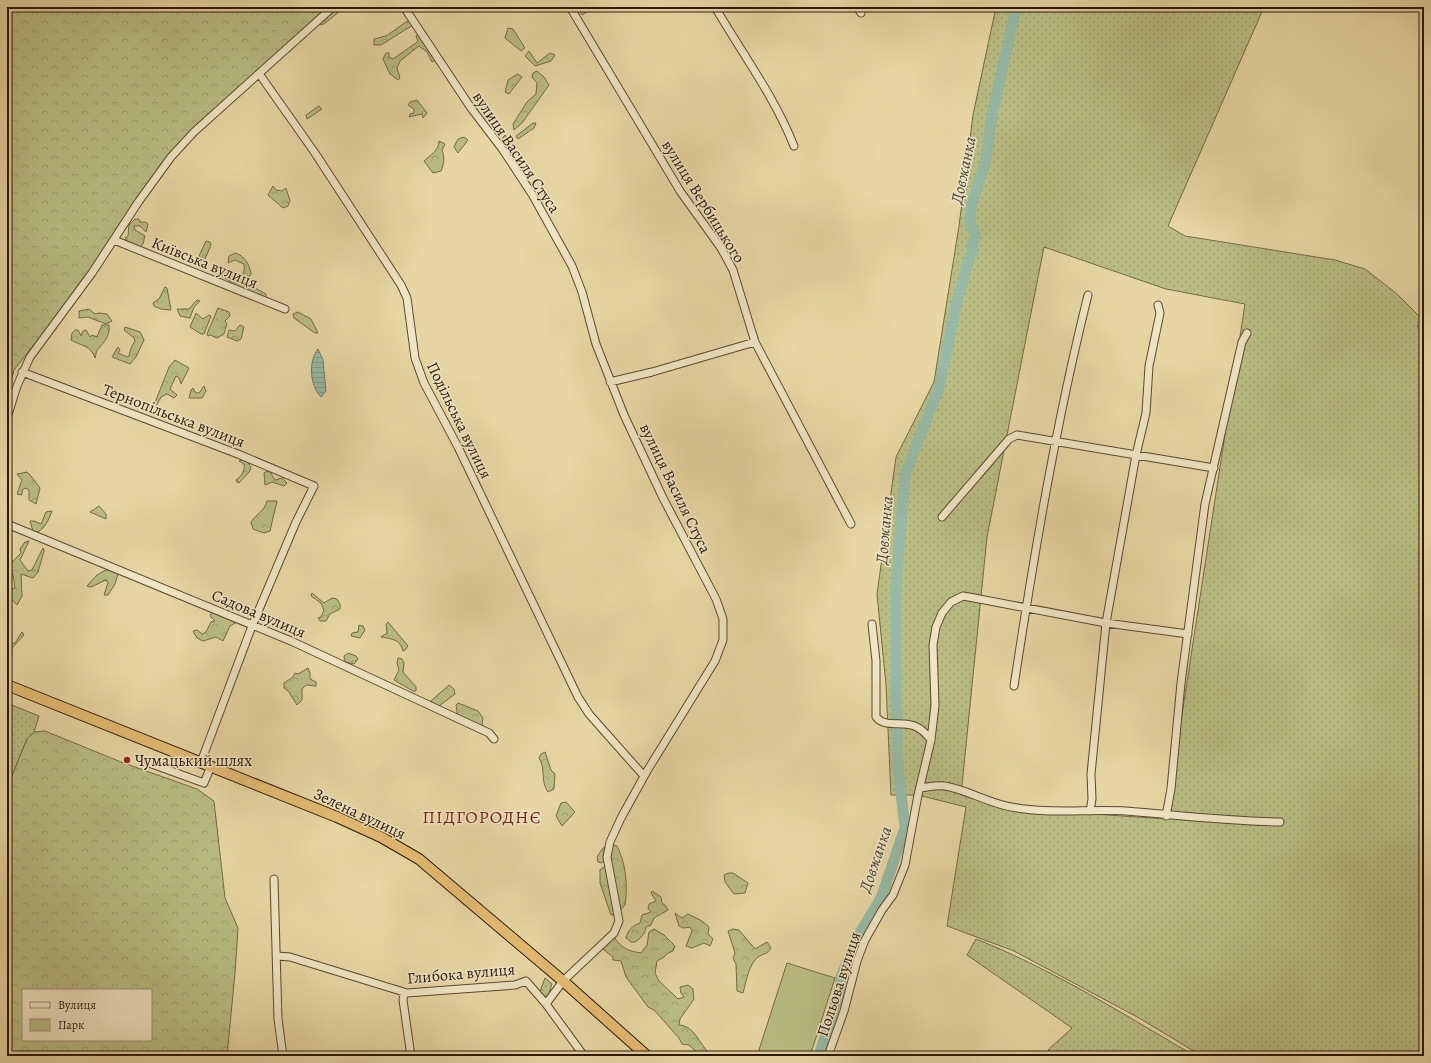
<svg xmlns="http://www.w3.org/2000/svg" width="1431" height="1063" font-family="Alegreya,serif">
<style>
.green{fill:url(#green-dots);stroke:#726a47;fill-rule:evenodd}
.forest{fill:url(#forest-crowns);stroke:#726a47;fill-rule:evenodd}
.pitch{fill:#b9bd83;stroke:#726a47}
.water{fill:url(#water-rules);stroke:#6c7967}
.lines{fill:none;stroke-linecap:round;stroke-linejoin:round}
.river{stroke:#97b9a5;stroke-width:11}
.minor-casing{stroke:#5b4831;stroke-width:9}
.highway-casing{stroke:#2c180b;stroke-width:12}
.minor{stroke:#efe4c3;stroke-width:7}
.highway{stroke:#e4bb72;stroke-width:10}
.poi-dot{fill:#8f2418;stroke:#efe4c3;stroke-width:1.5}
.labels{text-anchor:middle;stroke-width:3;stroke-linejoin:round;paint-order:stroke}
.street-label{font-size:16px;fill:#2c180b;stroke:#efe4c3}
.poi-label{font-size:16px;fill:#2c180b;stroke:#efe4c3;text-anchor:start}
.water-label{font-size:17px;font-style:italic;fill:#4c4839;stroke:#efe4c3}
.quarter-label{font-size:18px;letter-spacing:1px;fill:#7a1f14;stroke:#efe4c3}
</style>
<defs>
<pattern id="green-dots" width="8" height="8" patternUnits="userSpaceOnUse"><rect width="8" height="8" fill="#b9bd83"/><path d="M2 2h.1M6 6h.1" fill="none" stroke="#9fa270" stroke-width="1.8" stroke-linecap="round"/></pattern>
<pattern id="forest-crowns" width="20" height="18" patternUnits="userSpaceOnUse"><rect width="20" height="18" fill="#b9bd83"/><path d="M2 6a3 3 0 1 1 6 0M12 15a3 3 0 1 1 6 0" fill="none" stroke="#9fa270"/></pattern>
<pattern id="water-rules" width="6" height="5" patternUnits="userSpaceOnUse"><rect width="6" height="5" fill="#97b9a5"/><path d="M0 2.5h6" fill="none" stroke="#829e8d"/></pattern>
</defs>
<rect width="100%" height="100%" fill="#e7d6a3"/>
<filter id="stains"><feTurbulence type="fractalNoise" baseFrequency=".005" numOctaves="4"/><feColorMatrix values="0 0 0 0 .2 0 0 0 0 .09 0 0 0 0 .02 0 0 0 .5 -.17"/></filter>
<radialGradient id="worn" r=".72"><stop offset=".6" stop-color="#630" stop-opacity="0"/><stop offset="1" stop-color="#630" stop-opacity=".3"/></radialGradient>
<path class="green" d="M996,7H1264L1168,226L1185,236L1335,260L1365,269L1397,294L1424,321L1417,326L1424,334V1056H1202L1139,1018L1014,951L947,926L966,807L918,795H891L886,685L877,594L896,457L934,382L959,226L973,115ZM1044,247L1166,289L1245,304L1166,819L1006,808L961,795L987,537Z
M7,703L39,716L34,732L27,739L7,788Z
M976,939C1054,970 1123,1014 1195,1056H1054L1048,1050L1072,1028L967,955Z
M545,978L552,984L548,996L545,997L540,991Z"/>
<path class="forest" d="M7,7H334L317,24L197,124L144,188L90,273L14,370L7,399Z
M335,7H345L324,24L320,25L319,23Z
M580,7H595L582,15L580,12Z
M409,20L413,25L381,45H374V39L386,36Z
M508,28L513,29L525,48L521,51L505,38Z
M419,34L436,60L432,62L427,52L419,46L400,61L397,68L400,78L398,80L390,74L383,59L386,53H389V57L393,59L416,43L418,41L416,36Z
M529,51L537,63L550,53L555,55L551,61L535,66L525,56Z
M537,71L544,77L549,85L522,123L514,130L513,124L527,102L536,94L537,83L532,77L533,73Z
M518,74L522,77L509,94L505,92L508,80Z
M417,100L427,113L423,118L422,114L409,117L410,114L414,113V109L408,105L410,102Z
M319,106L322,109L307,119L306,115Z
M533,123H536L534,128L518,139L516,136Z
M505,135L513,149L511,151L502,139Z
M464,137L468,140L458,153L454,147L458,139Z
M439,141L445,144L442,150C445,158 444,163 441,171L433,173L424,161C430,155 439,151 439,141Z
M273,186L276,190L282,191L286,188L290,201L288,206L283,208L268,195Z
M135,219H139L140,222H145L148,224L146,232L140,226H134L135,230L145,236L143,244L140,247L127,241L125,238L128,236L129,225Z
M206,241L210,242L211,245L201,268L197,266L199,256Z
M235,253C244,255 250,265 251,274L248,278V284L266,294V299L240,288L222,276V271L229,270L230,275L239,279C243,274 245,271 244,264L235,260L228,263L229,256Z
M165,287L167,288L171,310L161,309L154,306L153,303L159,299Z
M197,300L200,301L194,307L190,318L180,316L177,309H189Z
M218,308L229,312L230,316L225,321L227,324L224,334L217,338L210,335L208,336L207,334Z
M89,309L95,314L99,313L107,314L112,321L106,324L88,317L79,318V311Z
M298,312L311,319L318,333H315L294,318L293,314Z
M196,313L203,319L209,315L211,316L204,334H201L190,327Z
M102,325H109C110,336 105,341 98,349C96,351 96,355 95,358C91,345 81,346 71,340L72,333L75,330H78L81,336L83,331L86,330L90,337L92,335L97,337Z
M240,325L244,327L241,339L237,341L227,337L229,330L235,331Z
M125,327L140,332L144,340L136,357L130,364L112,357L118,347L120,350L118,353L127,357L129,356L131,348L135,341L134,338L124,330Z
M175,360L189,368L181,384L179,378L176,376L170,389L177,395L174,398L167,394L161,397L155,408L154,405L169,367Z
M204,386L206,391L202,398H189L191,390L193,388L196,393H199Z
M245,459L251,467L250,471L239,483L237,482L236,480C242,476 245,471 244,464L239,461Z
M267,471L270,472L275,480L282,478L287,483L284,486L272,482L265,485L264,473Z
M27,472L31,476L40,488L36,504L29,500V490L26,488L22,490V495L17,494L22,480L17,474Z
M267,501H277L270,531L264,533L253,529L251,522C257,513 264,512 267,501Z
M99,506L106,514V519L90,512Z
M52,511C49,519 45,529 36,533L33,531L30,521H34L41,524L46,512Z
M29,541L20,560L28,571L32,570L43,548L44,551L38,572L33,578L21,574L22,596L17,605L7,594V583L12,589L15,588L13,575L10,569L12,562L21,553L20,549L25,542Z
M106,570H113L118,574L115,584L108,595H104L108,583L106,580L91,587L87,586L97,575Z
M312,593L324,603L332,598L337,599L340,604V609L330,614L326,621H320L318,618L321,617L324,610L321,603L311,596Z
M212,612L237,622L230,626L223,641L216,637L203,641L197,638L193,631L197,630L202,634L206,632L211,622L215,621L210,616Z
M388,622L408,646L405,650L403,651C400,639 392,639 381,637L387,633L386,624Z
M359,625L363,626L365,630L360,638L351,636L352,633L358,632Z
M22,632L24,635L12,648V656L7,666V643L10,644L15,643Z
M348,653L356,656L358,659L354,664L345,662L344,656Z
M398,658L402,659L404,663L403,672L416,687V691H413L394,680L399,670L397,663Z
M308,668L310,673V679L316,682V686L306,685L302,689V700L297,705L289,692L284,688V683L293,677L295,673L298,674Z
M449,685L454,689L455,694L439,706H436L431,701Z
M458,703L478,711L483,718L482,725L479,730L458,718L456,705Z
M45,731L121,762L197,789L214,801L225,898L238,928L235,973L227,1056H7V788L27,739L34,732ZM23,990H151V1040H23Z
M545,752L551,770L555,774L554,789L548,792C540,781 546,768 539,758L541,754Z
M566,802L575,812L562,826L556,816L561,803Z
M612,845L617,846C626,863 628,886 625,905L616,915H611L600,883V870L606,865L611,866V861L609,858L601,863L598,862L597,857L603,848Z
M728,873H733L748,883L745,893L734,894L725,882L724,875Z
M652,891L661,897L662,903L666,906L668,910L654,918L651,925L646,927C645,934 641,938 635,942H631L626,938C628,930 632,926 640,923L642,915L651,912L648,908L649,904L656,901L651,893Z
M675,913L682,918L688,914L702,921L709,927L708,934L713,939L710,946L704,943L692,948L686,946L692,931L690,927L683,928L679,926Z
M654,929L664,935L675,946L673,951L668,953L664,957L657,961L655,973L659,981L678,999L684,997L681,993L680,987L688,985L693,989L694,999L680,1019L679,1025C695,1026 699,1044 710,1054H719L720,1056H701L689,1045L682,1044L679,1038L654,1010L648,1007L626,977L621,961L613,960V957L603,949L614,937C621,948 628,951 641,953L647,945L649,932Z
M733,929L739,930L755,949L767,942L771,948C767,955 764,953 758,957C749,964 746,982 743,993L737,991L736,964L733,958L735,953L728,931Z"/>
<path class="pitch" d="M787,963L835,978L810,1056H757Z"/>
<path class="water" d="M318,349L323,360L326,391L321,397C310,386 308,361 318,349Z"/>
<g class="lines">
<path class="river" d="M819,1056L840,990L841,977L861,931L881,898L905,828L898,766L896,691V587L905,475L939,388L956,306L969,258L973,252L972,245L976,237L970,223L971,207L985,163L992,116L1016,7"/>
<defs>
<path id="minor" d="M404,7L471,108L503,150L532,194L572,266L582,292L596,344L624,415L663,498L716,599L723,619V640L715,661L647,771L621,818L610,842L607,857L619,921L614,933L563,981L546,1004L584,1056
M570,7L680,191L721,248L733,270L755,342L851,524
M715,7C742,53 774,96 794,146
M857,7L861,13
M260,75L315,153L401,285L407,298L415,358L424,383L458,447L578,697L589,714L644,776
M114,240L285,309
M22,372L238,454L314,486L296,522L252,626L201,762
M610,382L652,372L755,342
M7,418L17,386L30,357L92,273L139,201L171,157L194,132L333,7
M942,517L1009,439L1017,435L1214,468
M7,524L291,641L489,733L494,739
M872,624L876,661V717C890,733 910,711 931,740
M1014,686C1034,555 1056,423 1088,295
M149,763L204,783L211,766
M920,788C928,787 937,785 945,786C969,790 991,805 1017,808C1053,814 1089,809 1126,811C1177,815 1228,821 1280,822
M1090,811L1092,799L1091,774L1106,623L1136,455L1146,413L1149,366L1160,313L1158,305
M1166,816L1171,789L1181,683L1205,504L1242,342L1247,333
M274,879L278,1019L283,1056
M277,956L290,957L407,993L515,985L526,981L546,1004
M404,993L403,1000L411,1056
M828,1056L844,1011L857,961L865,940L882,910L893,895L905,865L918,795L931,740L935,705L933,645L936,627L942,613L951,602L963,596L974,598L1106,623L1188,634"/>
<path id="highway" d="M7,685L337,817L381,837L419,859L563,981L647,1056"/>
</defs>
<use href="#minor" class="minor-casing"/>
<use href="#highway" class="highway-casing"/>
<use href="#minor" class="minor"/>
<use href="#highway" class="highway"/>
</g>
<circle class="poi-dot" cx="127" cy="760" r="4"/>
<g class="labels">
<g class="street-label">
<text transform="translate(517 152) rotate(56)" y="6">вулиця Василя Стуса</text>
<text transform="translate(704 201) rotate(58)" y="6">вулиця Вербицького</text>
<text transform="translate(205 262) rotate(22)" y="6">Київська вулиця</text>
<text transform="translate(174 415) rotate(21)" y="6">Тернопільська вулиця</text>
<text transform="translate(460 420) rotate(64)" y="6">Подільська вулиця</text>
<text transform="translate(676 488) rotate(64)" y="6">вулиця Василя Стуса</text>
<text transform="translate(259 613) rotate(23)" y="6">Садова вулиця</text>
<text transform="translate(360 813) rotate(25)" y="6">Зелена вулиця</text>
<text transform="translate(461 973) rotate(-5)" y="6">Глибока вулиця</text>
<text transform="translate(838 984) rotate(-72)" y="6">Польова вулиця</text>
</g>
<g class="poi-label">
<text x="135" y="766">Чумацький шлях</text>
</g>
<g class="water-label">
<text transform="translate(963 170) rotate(-78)" y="6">Довжанка</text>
<text transform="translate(884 530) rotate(-85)" y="6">Довжанка</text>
<text transform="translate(875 859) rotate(-71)" y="6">Довжанка</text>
</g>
<g class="quarter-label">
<text x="482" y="823">ПІДГОРОДНЄ</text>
</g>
</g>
<rect width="1431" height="1063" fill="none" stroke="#e7d6a3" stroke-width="24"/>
<rect x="8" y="8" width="1415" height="1047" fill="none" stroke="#2c180b" stroke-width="2"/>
<rect x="12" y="12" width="1407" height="1039" fill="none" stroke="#2c180b"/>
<rect x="22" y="989" width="130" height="52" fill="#efe4c3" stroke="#a19279"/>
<rect x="30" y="1002" width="20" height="6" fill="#efe4c3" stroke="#a19279"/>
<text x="58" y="1009" font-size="12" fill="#2c180b">Вулиця</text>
<rect x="30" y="1019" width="20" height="12" fill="#b9bd83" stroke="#a19279"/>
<text x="58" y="1029" font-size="12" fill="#2c180b">Парк</text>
<rect width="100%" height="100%" filter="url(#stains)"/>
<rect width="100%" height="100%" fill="url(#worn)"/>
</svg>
